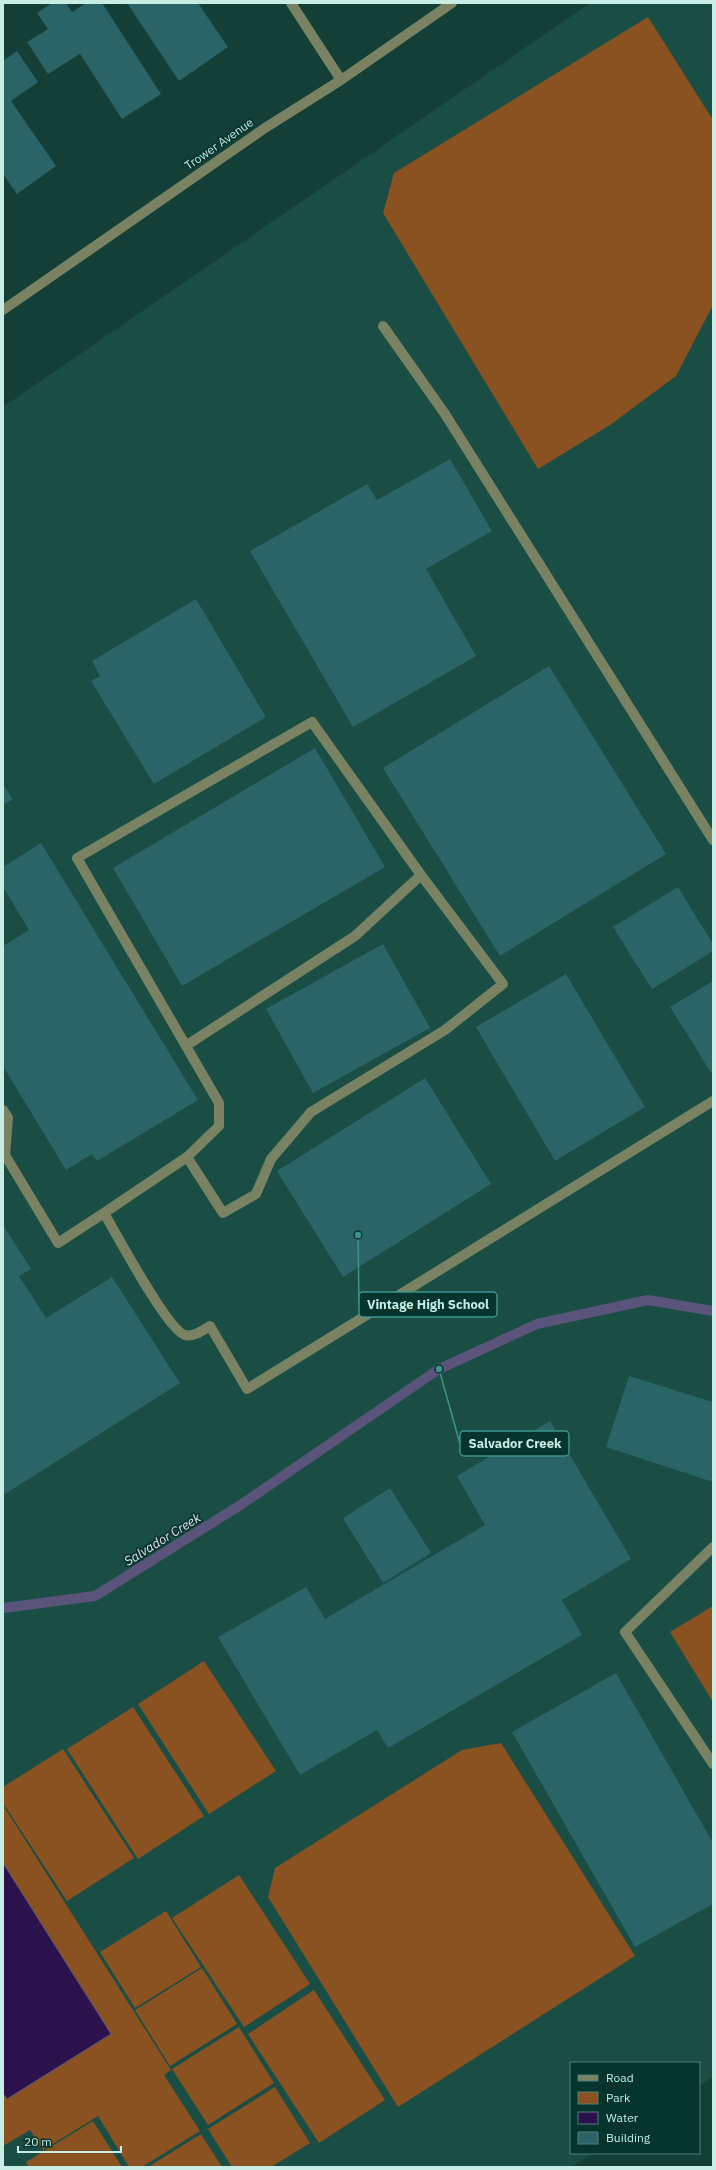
<svg xmlns="http://www.w3.org/2000/svg" width="716" height="2170" font-family="'IBM Plex Sans',sans-serif">
<style>
.built{fill:#1a4d44}
.green{fill:#895220}
.water{fill:#2b124c;stroke:#5a547a}
.lines{fill:none;stroke-linecap:round;stroke-linejoin:round}
.stream{stroke:#5a547a;stroke-width:10}
.building{fill:#2a6467}
.minor{stroke:#7a8264;stroke-width:10}
.labels{text-anchor:middle;stroke-width:3.5;stroke-linejoin:round;paint-order:stroke}
.street-label{font-size:12px;fill:#c7ede4;stroke:#06352d}
.water-label{font-size:13px;font-style:italic;fill:#e4dff2;stroke:#06352d}
.leader{fill:none;stroke:#3d948c;stroke-width:1.5}
.callout-dot{fill:#3d948c;stroke:#06352d;stroke-width:1.5}
.callout{fill:#06352d;stroke:#3d948c;stroke-width:1.5}
.callout-label{font-size:13px;text-anchor:middle;font-weight:bold;fill:#c7ede4}
</style>
<rect width="100%" height="100%" fill="#133f37"/>
<path class="built" d="M590,3H713V2077L699,2086V2063H571V2153H593L571,2167H3V407Z"/>
<path class="green" d="M648,17L713,120V305L676,376L610,425L538,469L383,213L394,173Z
M713,1606V1702L670,1632Z
M204,1661L276,1771L209,1814L138,1704Z
M133,1707L204,1816L138,1859L67,1749Z
M501,1743L635,1956L398,2107L268,1897L275,1868L462,1750Z
M63,1749L134,1858L67,1901L3,1803V1787Z
M3,1805L171,2070L164,2075L200,2131L142,2167H129L98,2116L43,2150L30,2130L3,2146Z
M239,1875L310,1984L244,2027L172,1918Z
M166,1911L201,1967L135,2008L100,1952Z
M202,1968L237,2024L170,2066L135,2010Z
M314,1990L385,2100L319,2143L248,2034Z
M239,2027L274,2083L208,2125L172,2069Z
M275,2087L310,2143L271,2167H232L208,2129Z
M93,2121L122,2167H29L26,2162Z
M201,2134L222,2167H148Z"/>
<path class="water" d="M3,1863L111,2034L7,2099L3,2093Z"/>
<g class="lines">
<path class="stream" d="M3,1608L95,1596L242,1504L439,1369L537,1324L648,1300L713,1311"/>
</g>
<path class="building" d="M52,3H66L72,12L86,3H102L161,94L122,119L80,54L48,74L27,42L48,29L37,13Z
M127,3H198L228,47L179,81Z
M17,51L38,82L11,101L56,166L17,194L3,174V61Z
M450,459L492,531L426,569L476,656L353,727L250,551L367,484L377,500Z
M196,599L266,717L154,784L91,681L100,676L92,661Z
M549,666L666,854L500,956L383,768Z
M315,748L385,867L182,986L113,868Z
M3,784L13,799L3,805Z
M41,843L198,1100L97,1161L92,1154L66,1170L3,1066V946L29,930L3,887V867Z
M678,887L713,944V951L652,989L613,927Z
M383,944L430,1028L313,1093L266,1009Z
M566,974L645,1107L555,1161L476,1027Z
M713,981V1073L712,1074L670,1007Z
M425,1078L491,1184L343,1277L277,1171Z
M3,1225L31,1269L19,1276L46,1318L112,1277L180,1383L5,1494L3,1491Z
M629,1376L713,1402V1482L606,1447Z
M550,1421L631,1559L562,1600L582,1635L388,1748L377,1730L300,1775L218,1637L306,1587L325,1619L485,1525L457,1476Z
M390,1488L431,1553L383,1583L343,1518Z
M616,1673L713,1843V1904L635,1947L512,1732Z"/>
<g class="lines">
<path class="minor" d="M291,3L341,80
M3,310L265,128L341,80L452,3
M383,326L445,414L713,840
M3,1110L8,1118L5,1155L3,1157
M5,1155L58,1243L104,1213C116,1233 167,1330 185,1335C194,1337 202,1331 210,1326L247,1389L713,1101
M187,1157L223,1213L256,1194L271,1159L311,1112L445,1030L503,984L421,875
M104,1213L187,1157L219,1126V1103L77,858L312,722L421,875L355,936L187,1045
M713,1547L625,1632L713,1764"/>
</g>
<g class="labels">
<g class="street-label">
<text transform="translate(219 144) rotate(-35)" y="4">Trower Avenue</text>
</g>
<g class="water-label">
<text transform="translate(162 1539) rotate(-32)" y="5">Salvador Creek</text>
</g>
</g>
<path class="leader" d="M358 1235L359 1304M439 1369L460 1444"/>
<g class="callout-dot">
<circle cx="358" cy="1235" r="4"/>
<circle cx="439" cy="1369" r="4"/>
</g>
<g class="callout">
<rect x="359" y="1292" width="138" height="25" rx="4"/>
<rect x="460" y="1431" width="109" height="25" rx="4"/>
</g>
<g class="callout-label">
<text x="428" y="1309">Vintage High School</text>
<text x="515" y="1448">Salvador Creek</text>
</g>
<rect width="716" height="2170" fill="none" stroke="#c7ede4" stroke-width="8"/>
<rect x="570" y="2062" width="130" height="92" fill="#06352d" stroke="#537f76"/>
<rect x="578" y="2075" width="20" height="6" fill="#7a8264" stroke="#537f76"/>
<text x="606" y="2082" font-size="12" fill="#c7ede4">Road</text>
<rect x="578" y="2092" width="20" height="12" fill="#895220" stroke="#537f76"/>
<text x="606" y="2102" font-size="12" fill="#c7ede4">Park</text>
<rect x="578" y="2112" width="20" height="12" fill="#2b124c" stroke="#537f76"/>
<text x="606" y="2122" font-size="12" fill="#c7ede4">Water</text>
<rect x="578" y="2132" width="20" height="12" fill="#2a6467" stroke="#537f76"/>
<text x="606" y="2142" font-size="12" fill="#c7ede4">Building</text>
<path d="M18 2146v6h103v-6" fill="none" stroke="#c7ede4" stroke-width="2"/>
<text x="24" y="2146" font-size="12" fill="#c7ede4" stroke="#06352d" stroke-width="3" paint-order="stroke">20 m</text>
</svg>
